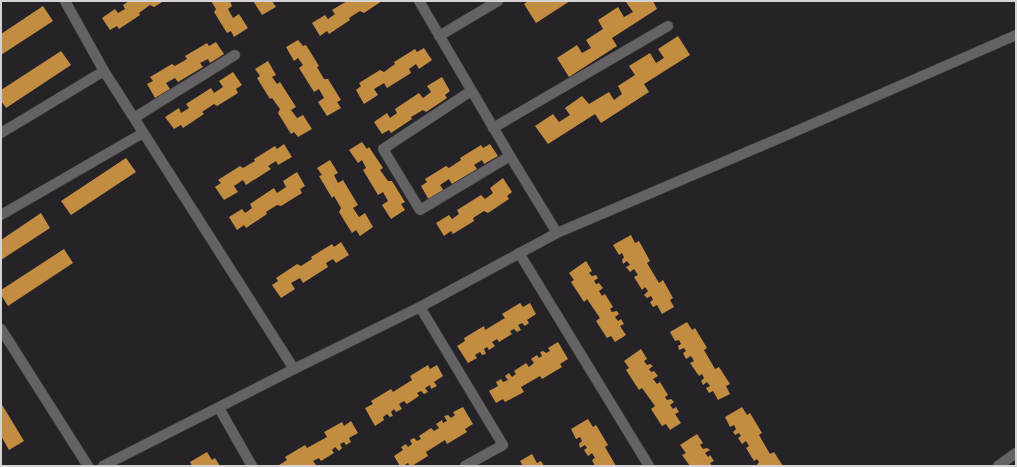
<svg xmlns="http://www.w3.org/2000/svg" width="1017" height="467" font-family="'Titillium Web',sans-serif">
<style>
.building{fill:#c28d41}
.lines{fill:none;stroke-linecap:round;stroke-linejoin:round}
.street-casing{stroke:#424043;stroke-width:11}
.secondary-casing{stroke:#424043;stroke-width:11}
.street{stroke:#656267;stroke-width:10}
.secondary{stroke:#656267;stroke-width:10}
</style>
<rect width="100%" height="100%" fill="#262328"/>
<path class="building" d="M129,1H164L154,7L150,5L139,13L140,15L119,29L117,26L110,30L102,18L115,9L118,13L125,9L123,5Z
M211,1H230L232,6L228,9L233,18L239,14L248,28L234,37L231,31L227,33L214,12L216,9Z
M253,1H272L276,7L262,15Z
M347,1H382L364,13L360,11L349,18L350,20L329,34L327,31L320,36L312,23L325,15L328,19L335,14L332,10Z
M528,1H570L536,23L524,4Z
M628,1H653L657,9L612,38L617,46L569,77L557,58L577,45L582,53L591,48L586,40L603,29L598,20L618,7L624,17L633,12L626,2Z
M43,6L53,21L1,55V34Z
M678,36L690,55L644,84L649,92L601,123L595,114L548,144L535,126L553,114L559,122L570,115L565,108L582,96L589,104L609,92L614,100L622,94L618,86L635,75L629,66L650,53L656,63L664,58L658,49Z
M298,40L303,46L306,45L319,66L317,67L324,79H328L341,100L337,102L341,108L327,116L318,102L324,98L319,89L314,92L299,68L303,65L298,58L294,61L286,47Z
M216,42L224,54L210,63L208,59L200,63L203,67L178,82L175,78L166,83L170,89L155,98L147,84L153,81L150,77L172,64L175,66L187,59L185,56L207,43L209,46Z
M424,48L432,60L419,69L416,64L409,69L411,73L387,88L384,83L374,89L378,95L364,104L356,90L361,86L359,83L380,70L384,72L395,64L394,62L415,49L417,52Z
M61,51L71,65L6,108L1,101V90Z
M268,61L276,75L272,77L277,84L280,82L296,107L291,110L297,118L303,115L312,129L298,137L294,132L291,134L278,113L280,109L272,98L270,99L257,78L260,76L255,69Z
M233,72L242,85L236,89L238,93L217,106L214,104L202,112L204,114L183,128L181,125L174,129L165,117L179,108L181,113L189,108L186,104L211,88L214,93L223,87L219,81Z
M442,77L450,91L445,95L447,98L426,112L423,110L411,117L412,119L391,133L389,130L382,134L374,122L387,113L390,118L397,113L395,109L419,93L423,98L431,92L427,86Z
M362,142L367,149L369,147L383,168L380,170L388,181H392L405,202L401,204L405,210L391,219L382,205L388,201L383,192L378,195L363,170L366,168L362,160L358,163L349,150Z
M284,144L292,157L278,165L276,161L268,166L271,169L246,185L243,180L234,186L238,192L224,200L215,187L221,183L218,180L240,166L243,168L255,161L254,159L275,146L277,149Z
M490,144L498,156L484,164L482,160L474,165L477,169L452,184L449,179L440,185L444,191L429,200L421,186L427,182L425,179L446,166L449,168L461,160L460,158L481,145L483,148Z
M126,158L136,172L71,215L61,201Z
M330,160L338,173L334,175L338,183L343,180L358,205L353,208L359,217L365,213L373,227L360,236L356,230L352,233L339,212L341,208L334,196L332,198L319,176L322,175L317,168Z
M297,172L305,186L300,189L302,193L281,206L277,205L266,212L267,214L246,228L244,225L237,230L229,217L242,209L245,213L252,208L250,204L274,188L277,193L286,187L283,181Z
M503,178L512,192L507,196L509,199L488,213L484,211L473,218L474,221L453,234L451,231L444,236L436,223L449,215L452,219L459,214L457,210L481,195L485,199L493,193L490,188Z
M41,213L50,228L1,260V240Z
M631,235L635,243L639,241L650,261L647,263L659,283L663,280L673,298L670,300L674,307L662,314L657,305L653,307L650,302L653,300L651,296L647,298L644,295L648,291L645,287L642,290L634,277L638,275L634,269L630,272L626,267L630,265L627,261L623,264L622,260L624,257L622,253L619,255L613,245Z
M341,242L349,255L336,263L333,259L326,263L328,267L303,283L300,278L291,283L295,289L281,298L272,285L278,281L276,278L297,264L301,266L312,259L311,257L332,244L334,247Z
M64,249L73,263L8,306L1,295V290Z
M586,261L592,271L589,273L592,276L596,275L598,278L594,281L596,284L599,283L603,288L599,291L602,296L605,294L613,307L610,309L612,312L617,311L619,314L615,317L618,321L621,319L624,324L620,326L626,335L615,342L611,336L607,338L596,321L600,318L587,299L584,302L571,282L574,280L569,273Z
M520,303L523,307L530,303L536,314L527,320L529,323L525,326L522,323L518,325L521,330L517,332L514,329L510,331L512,334L499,342L497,339L492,342L495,346L489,350L487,347L484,349L486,354L482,355L480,352L475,355L477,358L468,363L457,346L465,341L464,338L484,326L485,330L505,318L502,314Z
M687,322L692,330L695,328L707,348L704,350L715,369L719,367L730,384L726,386L730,394L718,400L713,391L709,393L706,388L710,386L707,382L703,385L701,381L704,378L702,374L699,376L690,363L694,361L691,356L686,359L683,353L686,351L684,348L679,350L678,346L681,344L679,340L675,341L670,332Z
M558,342L568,359L560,364L562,367L542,379L540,376L521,387L524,392L505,402L503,399L496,403L489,391L498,386L496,382L501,379L503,382L508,380L505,376L509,373L512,377L516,374L514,371L526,363L529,367L534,363L531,359L537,355L539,358L542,356L540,352L543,351L546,353L550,351L548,348Z
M641,349L647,359L644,361L647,365L650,364L653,366L649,369L651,372L654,371L658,376L653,379L657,384L660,382L668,395L665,397L667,400L671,399L674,402L670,405L673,409L676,407L679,412L675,414L681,423L670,430L666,424L662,426L651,409L655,406L642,388L639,390L626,370L629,368L624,361Z
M428,365L430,369L437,365L443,376L434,382L437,386L431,389L430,385L425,388L428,392L424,394L421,391L417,393L419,396L407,404L404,401L399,404L402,409L396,412L394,409L391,412L393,416L390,417L387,414L383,417L384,420L375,426L365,408L373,404L371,401L391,389L393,392L412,380L410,376Z
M1,403L24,441L9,450L1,436Z
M463,407L473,424L465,429L467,432L447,444L445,440L426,452L428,456L412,466H410L408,463L403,466H400L394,456L403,450L401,447L406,444L408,447L412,444L410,440L414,438L417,441L421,439L419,436L431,428L434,431L439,428L436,424L442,420L443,423L447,421L444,416L448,415L451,418L455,415L453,412Z
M742,407L747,415L750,413L762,433L759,435L770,454L774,452L783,466H756L759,462L757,459L754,461L746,448L749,446L746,441L742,444L738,438L741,436L739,433L735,435L733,432L736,429L734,425L730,427L725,417Z
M588,419L593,427L596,425L608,445L605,447L616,466H595L592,460L595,458L592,453L588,456L584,450L587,448L585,445L580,448L579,444L582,441L580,437L576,439L571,429Z
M351,421L358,433L349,438L351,442L346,445L344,442L340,444L342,448L339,451L335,447L332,450L334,453L321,461L319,458L313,461L316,465L315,466H280L279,465L287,460L285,457L305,445L307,448L327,437L324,432L342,422L344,426Z
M697,434L703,443L700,445L703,449L707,448L710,450L705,453L708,457L710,455L714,461L710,463L712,466H690L682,455L686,453L680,445Z
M207,452L212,460L215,458L220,466H192L190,462Z
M532,454L537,463L541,461L544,466H523L520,461Z"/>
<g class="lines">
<defs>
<path id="street" d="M65,1L104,71L294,369
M419,1L510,156L557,233
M439,36L498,1
M471,91L383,149L420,210L510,156
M134,118L235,55
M493,128L668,26
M1,133L104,71
M1,215L143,133
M519,253L649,466
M420,307L503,445L465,466
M1,329L88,466
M219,408L252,466
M998,466L1016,453"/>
<path id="secondary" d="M103,466L294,369L420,307L557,233L794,132L1016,35"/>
</defs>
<use href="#street" class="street-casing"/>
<use href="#secondary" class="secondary-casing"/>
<use href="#street" class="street"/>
<use href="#secondary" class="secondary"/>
</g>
<rect width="1017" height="467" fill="none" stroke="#d5d3d6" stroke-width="4"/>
</svg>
